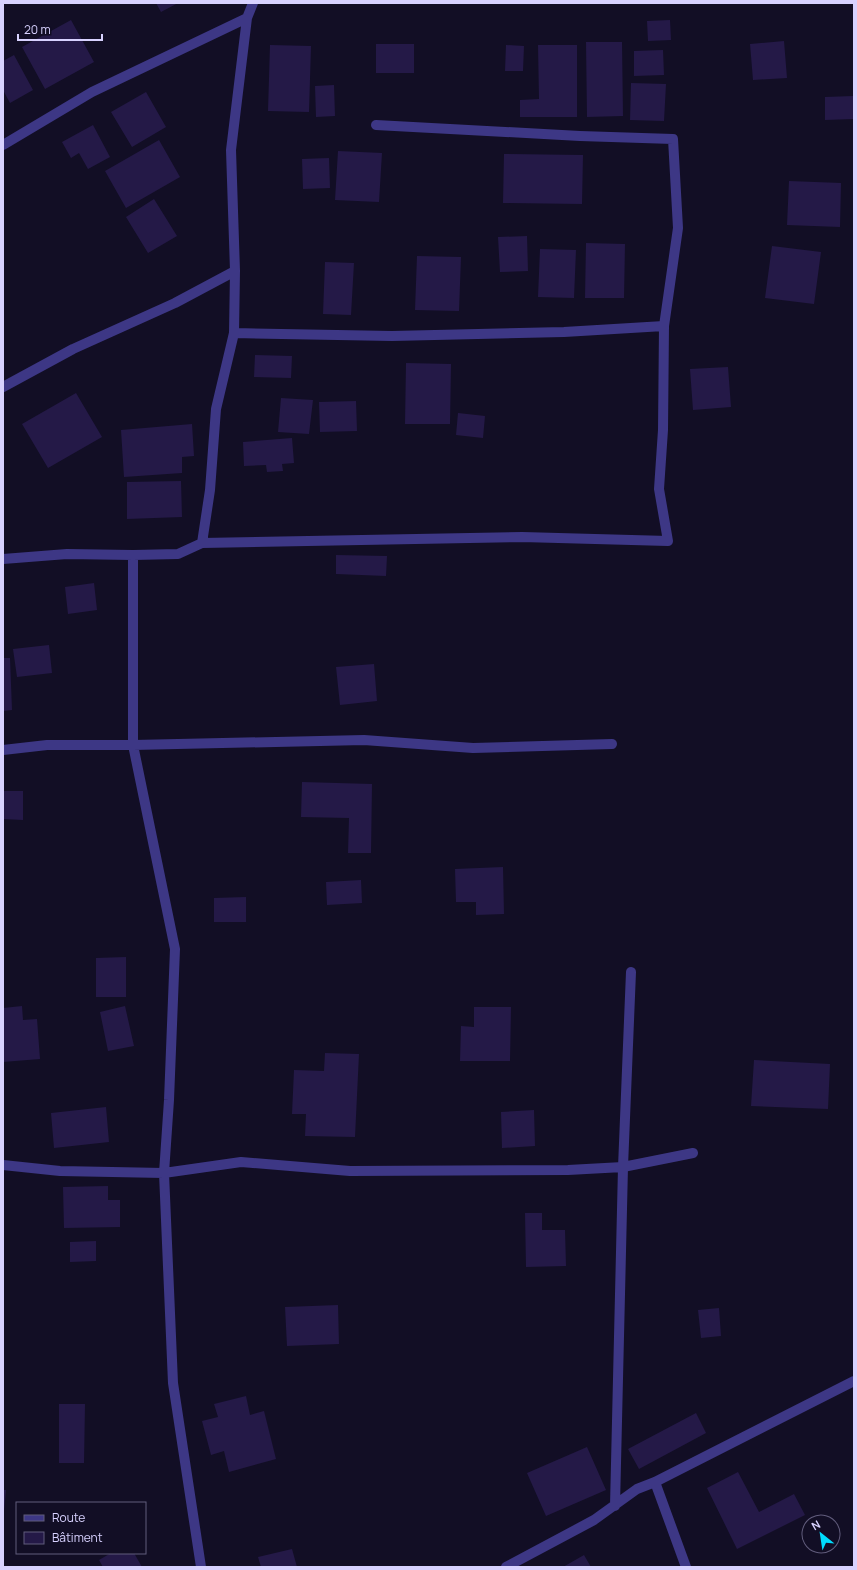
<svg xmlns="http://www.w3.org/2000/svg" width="857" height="1570" font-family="Manrope,sans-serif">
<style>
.building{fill:#241947}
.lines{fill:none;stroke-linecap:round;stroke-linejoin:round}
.street{stroke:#3d3785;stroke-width:10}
</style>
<rect width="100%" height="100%" fill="#120e25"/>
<path class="building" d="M156,3H178L161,12Z
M71,20L94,62L45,89L22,47Z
M670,20L671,40L648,41L647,21Z
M784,41L787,78L753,80L750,44Z
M586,42H622L623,116L587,117Z
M376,44H414V73H376Z
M270,45L311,46L309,112L268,111Z
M506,45L524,46L523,71H505Z
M538,45H577V117H520V100L539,99Z
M663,50L664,75L634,76V51Z
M14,55L33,90L10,103L3,90V61Z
M631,83L666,84L664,121L630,120Z
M334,85L335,116L316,117L315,86Z
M146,92L166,127L132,147L111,112Z
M853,96V119L825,120V97Z
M93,125L110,157L88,169L79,153L71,158L62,142Z
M159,140L180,177L126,208L105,171Z
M338,151L382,153L379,202L335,200Z
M504,154L583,155L582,204L503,203Z
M329,158L330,188L303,189L302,159Z
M789,181L841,183L840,227L787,225Z
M154,199L177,236L148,253L126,217Z
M527,236L528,271L500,272L498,237Z
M586,243L625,244L624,298H585Z
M772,246L821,252L814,304L765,298Z
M540,249L576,250L574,298L538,297Z
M417,256L461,257L459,311L415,310Z
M325,262L354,263L351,315L323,314Z
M255,355L292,356L291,378L254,377Z
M406,363L451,364L450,424H405Z
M728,367L731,407L693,410L690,369Z
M76,393L102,437L48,468L22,424Z
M281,398L313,400L309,434L278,432Z
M356,401L357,431L320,432L319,402Z
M458,413L485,416L483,438L456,435Z
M192,424L194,456L182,457V473L124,477L121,430Z
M292,438L294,463L282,464L283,471L267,472L266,465L244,466L243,442Z
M181,481L182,517L127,519V482Z
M336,555L387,556L386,576L336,574Z
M94,583L97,610L68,614L65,587Z
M49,645L52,673L17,677L13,649Z
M3,658H10L12,710L3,711Z
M374,664L377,701L340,705L336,667Z
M302,782L372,784L371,853H348L349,818L301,817Z
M3,791H23V820L3,819Z
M503,867L504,914L476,915V902H456L455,869Z
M361,880L362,903L327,905L326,882Z
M246,897V922H214V898Z
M126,957V997H96V958Z
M22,1006L23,1020L37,1019L40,1059L3,1062V1008Z
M125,1006L134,1046L108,1051L100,1012Z
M474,1007H511L510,1061H460L461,1026L474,1027Z
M325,1053L359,1054L355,1137L305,1136L306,1114H292L294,1070L324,1071Z
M754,1060L830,1064L828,1109L751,1106Z
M106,1107L109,1142L54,1148L51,1113Z
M534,1110L535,1146L502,1148L501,1112Z
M108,1186V1200H120V1227L64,1228L63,1187Z
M525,1213H542V1230H565L566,1266L526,1267Z
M96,1241V1261L70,1262V1242Z
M338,1305L339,1344L287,1346L285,1307Z
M719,1308L721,1336L701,1338L698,1310Z
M246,1396L250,1415L264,1411L276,1459L229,1472L224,1451L211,1455L202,1421L218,1417L214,1404Z
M59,1404H85L84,1463H59Z
M696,1413L706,1433L639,1469L628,1449Z
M587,1447L606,1490L546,1516L527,1473Z
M738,1472L759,1512L794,1494L805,1515L737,1549L707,1488Z
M3,1490H6L4,1511H3Z
M292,1549L297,1567H261L258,1557Z
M111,1553H134L142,1567H103L99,1560Z
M584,1555L591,1567H563Z"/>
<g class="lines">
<path class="street" d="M247,18L253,3
M376,125L580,136L673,139L678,228L664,326
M3,145L92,92L247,18L231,150L235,271L234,333L216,409L210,490L202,543L522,537L668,541L659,489L663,430L664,326L564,332L392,336L234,333
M3,387L73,349L175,303L235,271
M133,555V745L175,949L169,1100L164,1173L173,1383L201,1567
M3,559L67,554L133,555L178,554L202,543
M3,750L47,745H133L364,740L473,748L612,744
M3,1165L60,1171L164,1173L241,1162L350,1171L568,1170L623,1167L693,1153
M655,1482L686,1567
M615,1506L623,1167L631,972
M506,1567L594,1520L637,1489L655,1482L854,1381"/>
</g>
<rect width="857" height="1570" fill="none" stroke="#d8d2ff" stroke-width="8"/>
<rect x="16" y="1502" width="130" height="52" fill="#120e25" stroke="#615c7c"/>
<rect x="24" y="1515" width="20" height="6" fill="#3d3785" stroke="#615c7c"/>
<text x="52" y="1522" font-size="12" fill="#d8d2ff">Route</text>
<rect x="24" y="1532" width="20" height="12" fill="#241947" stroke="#615c7c"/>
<text x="52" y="1542" font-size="12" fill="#d8d2ff">Bâtiment</text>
<g transform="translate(821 1534) rotate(330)"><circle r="19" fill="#120e25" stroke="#615c7c"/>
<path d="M0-3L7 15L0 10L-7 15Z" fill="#00dcfd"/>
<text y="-6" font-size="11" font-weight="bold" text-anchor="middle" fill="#d8d2ff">N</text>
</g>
<path d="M18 34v6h84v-6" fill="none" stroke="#d8d2ff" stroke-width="2"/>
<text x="24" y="34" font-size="12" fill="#d8d2ff" stroke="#120e25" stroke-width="3" paint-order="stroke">20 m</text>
</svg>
